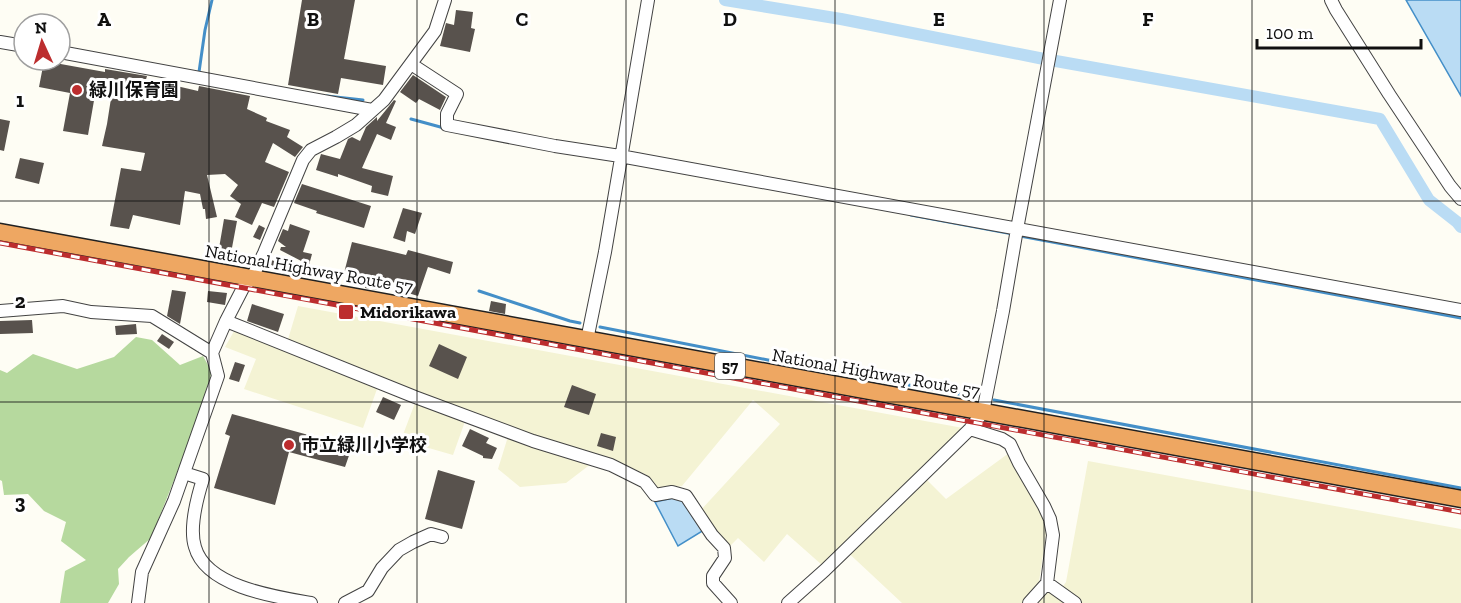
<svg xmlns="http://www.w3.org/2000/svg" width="1461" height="603" font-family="'Zilla Slab','Noto Sans JP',serif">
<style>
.farmland{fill:#f4f3d4}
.forest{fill:#b6d99e}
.water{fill:#badcf4;stroke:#448fc8;stroke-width:1.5}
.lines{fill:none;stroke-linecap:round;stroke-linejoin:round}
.stream{stroke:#448fc8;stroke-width:3}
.canal{stroke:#badcf4;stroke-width:12}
.building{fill:#58524d}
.minor-casing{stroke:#434343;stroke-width:14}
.highway-casing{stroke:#212121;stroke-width:19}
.minor{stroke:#fff;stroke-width:12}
.highway{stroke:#eea762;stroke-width:16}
.rail-casing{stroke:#bc2d2e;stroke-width:5}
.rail{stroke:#fff;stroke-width:3;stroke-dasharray:9;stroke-linecap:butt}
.grid{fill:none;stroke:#101010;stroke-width:1.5;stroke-opacity:0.55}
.poi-dot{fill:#bc2d2e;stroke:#fff;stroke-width:2}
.labels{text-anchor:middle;stroke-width:6;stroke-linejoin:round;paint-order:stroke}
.shield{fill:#fff;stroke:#585858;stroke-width:1.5}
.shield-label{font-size:16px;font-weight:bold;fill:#101010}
.poi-label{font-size:18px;font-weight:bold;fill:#101010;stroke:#fff;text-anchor:start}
.street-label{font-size:18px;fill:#101010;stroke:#fff}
.grid-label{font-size:20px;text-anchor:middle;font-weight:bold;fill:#101010;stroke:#fff;stroke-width:6;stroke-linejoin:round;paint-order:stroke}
</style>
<rect width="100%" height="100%" fill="#fefdf4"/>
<path class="farmland" d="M298,306L963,428L919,472L946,499L1009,453L1042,512L1046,533L1039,582L1056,596L1066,582L1088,461L1461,529V603H902L841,546L822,565L787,534L764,562L738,538L728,548L700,511L780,424L753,400L682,486L657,490L645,474L600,457L566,483L520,487L498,469L510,430L468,413L453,455L401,440L415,403L377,389L363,428L244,389L256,359L225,347L237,326L286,346Z"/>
<path class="forest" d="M136,337L152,340L180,365L203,356L212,372L188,445L151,538L129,557L118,569L119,584L108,603H60L65,571L86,560L61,541L66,522L44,511L28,494L4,495L2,481L0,480V370L7,373L33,354L77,369L114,357Z"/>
<path class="water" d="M1406,0H1461V96Z
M673,498L683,499L704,530L678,546L655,502Z"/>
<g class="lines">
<path class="stream" d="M199,72L205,30L212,0
M327,96L363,100
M411,119L444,128
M911,215L1013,234
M1020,236L1461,318
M479,291L570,321L580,323
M600,327L768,360L976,397
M994,400L1461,488"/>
<path class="canal" d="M725,0L841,19L1039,58L1380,119L1429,200L1457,222L1461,227"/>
</g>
<path class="building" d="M302,0H355L344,59L386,66L383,85L341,78L338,94L288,85Z
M456,10L473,12L471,28L475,29L470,52L440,46L446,23L454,25Z
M44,61L105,72V69L147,76L141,96L165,100L168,84L198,91L199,86L250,96L247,109L267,118L266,121L290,130L287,137L303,147L295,157L273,143L265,162L289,172L274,207L262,203L252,225L235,217L241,204L230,196L238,185L225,174L207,175L217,217L206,219L205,209H203L200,194L185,191L180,225L133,215L129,229L110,226L121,168L141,171L145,153L102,146L107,124L112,92L96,89L88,135L63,131L70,93L39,87Z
M413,75L446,97L440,110L419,99L416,103L400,92Z
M394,100L396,101L386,123L396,127L391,140L377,134L362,168L393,176L388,196L371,192L372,186L338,174V177L316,170L321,154L340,159L348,139L352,137L360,141L366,127L377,117V121Z
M0,119L10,121L4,151L0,150Z
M20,158L44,163L39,184L15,178Z
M302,184L371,206L364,228L316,213L317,211L294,203Z
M403,208L422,213L415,234L407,231L405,242L393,238Z
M224,219L237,221L231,253L249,258L247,266L217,260Z
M290,224L310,231L303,252L312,254L309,265L280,250L281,247H286L278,241L283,229L288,231Z
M259,225L265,228L260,240L253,237Z
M352,242L406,255L408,250L453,262L450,274L428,267L418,296L405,292L407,286L384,280V281L381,280L378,290L365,288L369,279L344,273Z
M270,260L309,267L307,277L281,273V271L266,268Z
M172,290L186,292L180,324L167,316Z
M208,291L227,293L225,305L207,302Z
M491,301L506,304L505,314L489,311Z
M252,304L284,314L278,332L247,321Z
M32,320L33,333L0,334V321Z
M136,324L137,334L116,335L115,326Z
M162,334L174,342L169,349L157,341Z
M439,344L467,357L458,379L429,366Z
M235,362L245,365L239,382L229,379Z
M572,385L596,394L589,415L564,407Z
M383,397L401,405L394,420L376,412Z
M232,414L352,447L345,467L289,452L275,505L214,488L230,436L225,434Z
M470,429L489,438L486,443L497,448L492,459L483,458V456L462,446Z
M601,433L616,437L613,451L597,446Z
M438,470L475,481L462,529L425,519Z"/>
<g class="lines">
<defs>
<path id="minor" d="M1331,0L1336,10L1389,94L1450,186L1461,199
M0,42L24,46
M60,52L372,110
M411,64L457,94L447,114V125L555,146L620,156L1461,310
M0,311L63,306L91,312L152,316L212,353
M226,321L415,397L533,441L611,465L645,482L655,495L672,492L686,496L712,535L724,548L725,558L713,576V583L731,603
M587,340L605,252L648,0
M970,429L1002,439L1010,444L1019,463L1044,506L1050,519L1053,535L1047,583L1029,603
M184,473L203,479C197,498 189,528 195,547C206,587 276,597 311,603
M1047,583L1075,603
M138,603L142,572L174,501L218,376L212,353L226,321L243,288L252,278L264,253L303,160L311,150L336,137L356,125L384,100L435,31L445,0
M345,603L368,591L382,568L399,550L413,542L431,534L442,537
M788,603L825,570L926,472L970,429L983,412L1003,311L1017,229L1060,0"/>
<path id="highway" d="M0,232L1461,499"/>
</defs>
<use href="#minor" class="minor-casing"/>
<use href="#highway" class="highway-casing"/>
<use href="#minor" class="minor"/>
<use href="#highway" class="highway"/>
<defs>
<path id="rail" d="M0,243L1461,512"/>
</defs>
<use href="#rail" class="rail-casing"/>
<use href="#rail" class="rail"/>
</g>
<path class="grid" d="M209,0V603M417,0V603M626,0V603M835,0V603M1044,0V603M1252,0V603M0,201H1461M0,402H1461"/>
<g class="poi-dot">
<circle cx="77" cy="90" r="6"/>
<rect x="338" y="304" width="16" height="16" rx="3"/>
<circle cx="289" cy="445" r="6"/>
</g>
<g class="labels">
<rect class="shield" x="715" y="353" width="30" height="26" rx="4.5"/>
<g class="shield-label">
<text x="730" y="372">57</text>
</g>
<g class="poi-label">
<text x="89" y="96">緑川保育園</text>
<text x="360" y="318">Midorikawa</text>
<text x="301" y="451">市立緑川小学校</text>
</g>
<g class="street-label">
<text transform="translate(309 269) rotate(10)" y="6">National Highway Route 57</text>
<text transform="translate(876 373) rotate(10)" y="6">National Highway Route 57</text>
</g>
</g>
<g class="grid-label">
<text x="104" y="26">A</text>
<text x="313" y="26">B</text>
<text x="522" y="26">C</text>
<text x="730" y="26">D</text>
<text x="939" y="26">E</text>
<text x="1148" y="26">F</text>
<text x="20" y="107">1</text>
<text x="20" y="308">2</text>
<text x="20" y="509">3</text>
</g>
<g transform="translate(42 42) rotate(356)"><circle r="28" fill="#ffffff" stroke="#9f9f9f" stroke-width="1.5"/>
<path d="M0-4.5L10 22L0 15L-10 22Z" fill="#bc2d2e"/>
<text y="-9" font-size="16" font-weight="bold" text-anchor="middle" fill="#101010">N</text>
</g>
<path d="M1257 39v9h164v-9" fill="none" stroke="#101010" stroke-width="3"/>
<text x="1266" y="39" font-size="18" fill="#101010" stroke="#ffffff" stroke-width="4.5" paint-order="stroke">100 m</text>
</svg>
